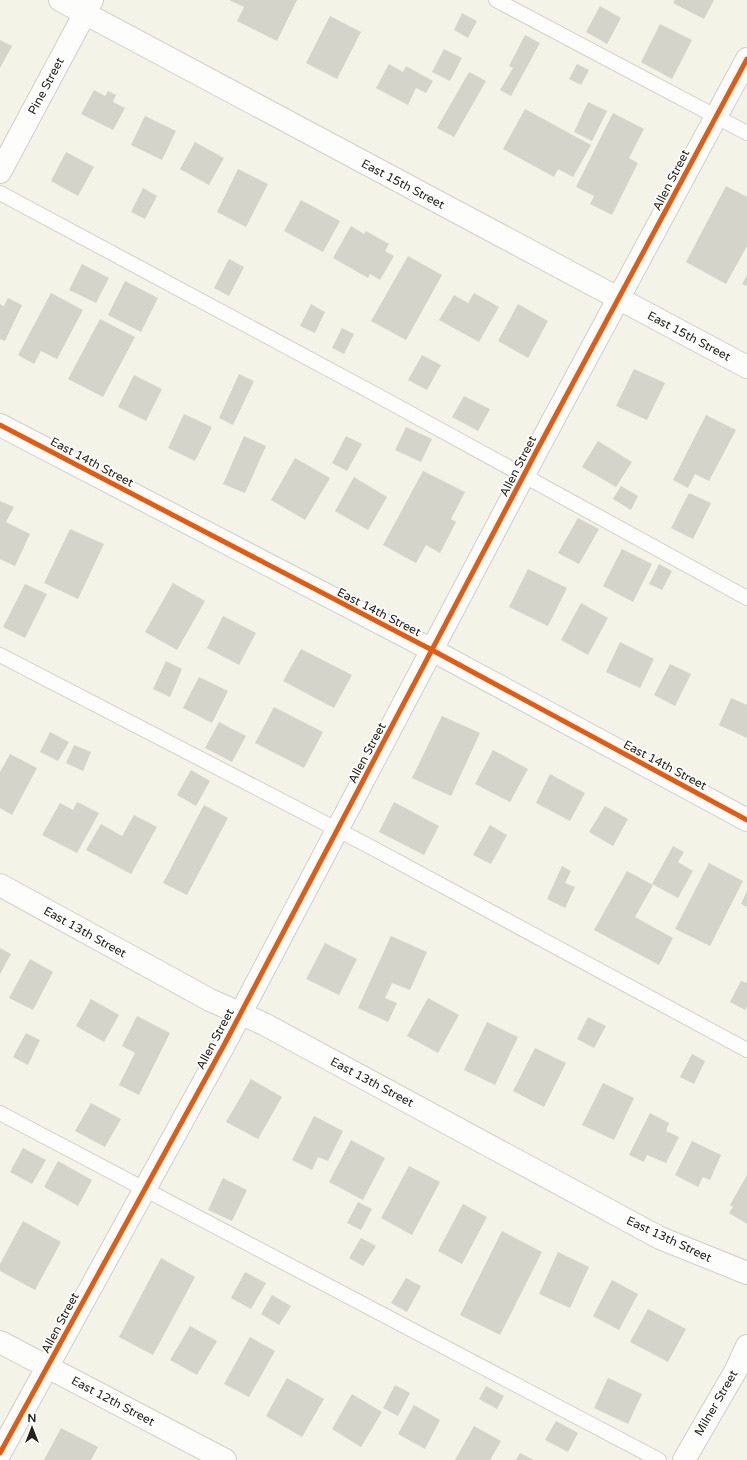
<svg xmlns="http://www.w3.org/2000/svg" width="747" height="1460" font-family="'Varela Round',sans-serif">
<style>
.building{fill:#d5d4cb}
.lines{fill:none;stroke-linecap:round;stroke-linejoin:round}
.lane-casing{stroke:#d0cfc7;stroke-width:16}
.street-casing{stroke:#d0cfc7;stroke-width:24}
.secondary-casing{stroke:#d0cfc7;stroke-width:24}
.lane{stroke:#fdfdfc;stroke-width:14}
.street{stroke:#fdfdfc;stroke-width:22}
.secondary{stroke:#fdfdfc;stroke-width:22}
.cycleway-casing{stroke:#fff;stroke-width:8}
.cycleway{stroke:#e8590c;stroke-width:5}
.labels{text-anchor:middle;stroke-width:3.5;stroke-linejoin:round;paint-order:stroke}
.street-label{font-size:12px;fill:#24241c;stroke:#fff}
</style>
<rect width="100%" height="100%" fill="#f4f3e8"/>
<path class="building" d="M229,0H297L277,41L237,21L244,7Z
M675,0H714L704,19L673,3Z
M600,6L621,18L607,44L586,32Z
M462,13L477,21L468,38L454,30Z
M330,16L361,32L337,79L306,63Z
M660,24L692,40L672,79L641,62Z
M525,35L540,43L511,96L500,90L513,68L509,66Z
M0,40L12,46L0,68Z
M444,49L462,58L450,81L432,72Z
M389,64L403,72L406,66L433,81L426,93L416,88L408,105L376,88Z
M577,64L589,70L581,85L569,79Z
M469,72L486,81L454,137L437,128Z
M94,90L105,96L108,91L116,95L113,102L125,108L113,130L81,114Z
M588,102L607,111L592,141L574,132Z
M525,109L591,145L573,177L558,169L554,177L503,149Z
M613,113L644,129L629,158L638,163L612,215L590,204L594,196L576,187Z
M145,116L176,131L162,160L131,145Z
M195,142L224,158L209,185L180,169Z
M66,152L94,167L78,196L51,181Z
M238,169L268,184L246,227L217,212Z
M726,186L747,197V246L726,284L686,262Z
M143,188L157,196L145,219L131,212Z
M301,200L340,221L323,252L284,231Z
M351,226L364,234L366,231L389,244L385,251L394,256L380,280L370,274L368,278L333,258Z
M408,256L442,275L406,340L371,321Z
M229,259L244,267L229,296L214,288Z
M82,264L109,278L96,303L69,290Z
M747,275V286L742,284Z
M125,281L158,298L141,332L108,315Z
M51,293L83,310L57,359L41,351L34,364L18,355Z
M474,293L499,307L479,342L439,320L454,295L468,303Z
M8,298L22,305L5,341L0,339V304L4,306Z
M311,304L325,312L315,333L300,326Z
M518,304L548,321L528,358L498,341Z
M100,319L135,337L103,397L68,379Z
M342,328L354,334L344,354L332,348Z
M422,355L441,365L427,390L408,380Z
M634,369L665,383L647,420L616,406Z
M239,374L254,381L233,425L219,418Z
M134,375L162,389L146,421L118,407Z
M464,396L490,409L478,431L452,417Z
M184,414L212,427L195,461L168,448Z
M706,415L736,430L709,481L695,474L688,488L673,480Z
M406,427L432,439L421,462L395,450Z
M244,436L266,446L245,493L223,484Z
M346,436L362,444L347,471L332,463Z
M598,441L632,462L616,487L582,467Z
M295,458L330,478L305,520L271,500Z
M423,471L465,492L451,519L456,522L440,553L426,545L416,563L383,545Z
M354,477L387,497L368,530L335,511Z
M621,486L638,496L631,510L613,499Z
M689,493L711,503L693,539L671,528Z
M0,501L14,507L6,522L30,534L15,566L0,559Z
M578,518L599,529L579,564L558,553Z
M70,529L104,544L78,599L44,583Z
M622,549L652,564L633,602L603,586Z
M659,564L672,571L662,590L649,584Z
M528,569L567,588L548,626L509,607Z
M173,583L205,601L177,650L145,632Z
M25,584L47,594L25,638L3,627Z
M581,603L608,618L588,655L561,640Z
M223,616L256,633L239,665L207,648Z
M620,642L654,659L640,688L606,672Z
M301,649L352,675L334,708L283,681Z
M166,661L182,669L170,697L153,689Z
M670,664L691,674L675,706L654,695Z
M199,677L228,691L212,723L183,708Z
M731,698L747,705V738L719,725Z
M274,707L323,732L304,768L255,743Z
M442,716L480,733L451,796L412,778Z
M219,722L246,736L232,762L205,748Z
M50,732L69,742L58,761L40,752Z
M74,745L91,752L83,771L66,763Z
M493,750L528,769L510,802L475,784Z
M10,754L37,768L12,815L0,808V772Z
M191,770L210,781L196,806L177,795Z
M550,774L585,793L570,821L536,803Z
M77,802L99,813L77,853L42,835L60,803L73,810Z
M394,802L439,826L424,855L379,832Z
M204,805L228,818L187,895L163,883Z
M605,806L628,819L613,846L589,832Z
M134,815L157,827L131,874L86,850L101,824L122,836Z
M490,825L507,835L491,864L473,855Z
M673,846L684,852L678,862L693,871L678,898L652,884Z
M709,863L743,881L710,946L675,929Z
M562,866L571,871L565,883L575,887L565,908L547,899Z
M627,871L653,885L635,917L673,938L659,965L594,930Z
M747,891V907L741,904Z
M391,936L427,952L410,990L392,983L385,998L397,1003L388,1022L358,1008Z
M325,943L357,959L339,995L306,979Z
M0,948L11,954L0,974Z
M30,959L53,972L33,1010L9,998Z
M741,981L747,983V1006L745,1010L730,1002Z
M428,998L459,1015L438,1053L407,1036Z
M91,999L119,1015L104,1042L76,1026Z
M137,1016L170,1033L139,1095L119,1085L135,1053L122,1046Z
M588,1017L606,1026L594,1048L577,1039Z
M487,1022L518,1037L495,1085L464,1070Z
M26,1033L40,1040L28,1065L13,1057Z
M535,1048L566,1063L544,1107L513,1091Z
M692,1054L705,1061L694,1084L680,1077Z
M251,1079L282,1097L258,1139L226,1122Z
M603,1083L634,1098L614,1140L582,1125Z
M91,1103L121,1119L105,1147L75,1131Z
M650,1113L669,1123L666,1131L679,1137L666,1163L647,1155L644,1162L629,1155Z
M314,1116L343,1131L328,1161L318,1157L312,1170L292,1160Z
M351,1140L385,1158L363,1200L329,1182Z
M692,1141L721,1155L710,1180L703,1177L698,1187L675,1175Z
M23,1148L46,1160L32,1184L10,1172Z
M58,1161L92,1180L78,1206L44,1187Z
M409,1166L440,1182L412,1235L381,1218Z
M747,1175V1224L729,1213L733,1207L730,1205Z
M223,1178L247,1190L232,1221L208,1210Z
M358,1202L372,1209L361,1230L347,1223Z
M463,1204L487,1217L462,1264L438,1251Z
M23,1221L61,1242L35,1290L0,1271V1264Z
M502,1231L542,1252L500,1335L460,1315Z
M361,1238L376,1246L363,1266L349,1258Z
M558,1252L589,1267L570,1308L539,1294Z
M161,1258L195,1277L153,1355L119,1337Z
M245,1272L266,1283L251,1309L231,1298Z
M406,1278L421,1286L407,1312L391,1303Z
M612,1280L638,1294L619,1330L593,1316Z
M272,1295L291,1306L279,1325L261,1314Z
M648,1309L686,1329L668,1362L630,1342Z
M190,1326L217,1341L197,1375L170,1360Z
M250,1337L275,1351L249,1397L224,1384Z
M287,1378L324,1399L302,1437L266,1416Z
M608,1378L642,1394L628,1424L594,1408Z
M395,1385L410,1393L398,1416L383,1408Z
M486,1386L504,1396L497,1409L479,1399Z
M352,1394L382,1412L361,1447L332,1429Z
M414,1405L440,1420L425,1449L398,1434Z
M556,1421L578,1433L568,1452L545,1440Z
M474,1426L501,1441L490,1460H455Z
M61,1428L98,1447L91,1460H44Z
M520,1453L534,1460H516Z"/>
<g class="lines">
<defs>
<path id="lane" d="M496,0L747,133
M0,193L373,393L747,598
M0,655L367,845L747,1050
M0,1113L659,1460"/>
<path id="street" d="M60,0L747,367
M0,172L92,0
M0,425L432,650L747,820
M0,1342L225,1460
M0,1453L224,1045L536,452L747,59
M684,1460L735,1372L747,1346"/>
<path id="secondary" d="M0,885L210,1000L264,1024L660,1238L747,1273"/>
</defs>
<use href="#lane" class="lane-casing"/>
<use href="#street" class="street-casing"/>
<use href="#secondary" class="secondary-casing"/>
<use href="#lane" class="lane"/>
<use href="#street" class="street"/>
<use href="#secondary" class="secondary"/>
<defs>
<path id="cycleway" d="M0,425L432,650L747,820
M0,1453L224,1045L536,452L747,59"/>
</defs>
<use href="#cycleway" class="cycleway-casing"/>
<use href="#cycleway" class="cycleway"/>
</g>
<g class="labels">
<g class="street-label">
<text transform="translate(46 86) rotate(-62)" y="4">Pine Street</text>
<text transform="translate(671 180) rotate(-63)" y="4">Allen Street</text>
<text transform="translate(403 184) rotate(28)" y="4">East 15th Street</text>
<text transform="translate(689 336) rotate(28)" y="4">East 15th Street</text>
<text transform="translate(92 462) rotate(28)" y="4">East 14th Street</text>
<text transform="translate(518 466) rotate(-63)" y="4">Allen Street</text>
<text transform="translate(379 612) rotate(27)" y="4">East 14th Street</text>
<text transform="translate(367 753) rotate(-62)" y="4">Allen Street</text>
<text transform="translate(665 765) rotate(28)" y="4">East 14th Street</text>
<text transform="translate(85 932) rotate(29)" y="4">East 13th Street</text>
<text transform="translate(215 1039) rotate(-62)" y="4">Allen Street</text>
<text transform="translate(372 1082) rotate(28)" y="4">East 13th Street</text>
<text transform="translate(669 1239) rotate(25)" y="4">East 13th Street</text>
<text transform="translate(60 1323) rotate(-62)" y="4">Allen Street</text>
<text transform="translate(113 1401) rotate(28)" y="4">East 12th Street</text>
<text transform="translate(716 1403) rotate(-60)" y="4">Milner Street</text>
</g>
</g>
<g transform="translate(32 1428)" stroke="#ffffff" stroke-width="3" paint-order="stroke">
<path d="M0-3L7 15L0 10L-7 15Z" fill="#24241c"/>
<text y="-6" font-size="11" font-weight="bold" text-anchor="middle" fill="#24241c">N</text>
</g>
</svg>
